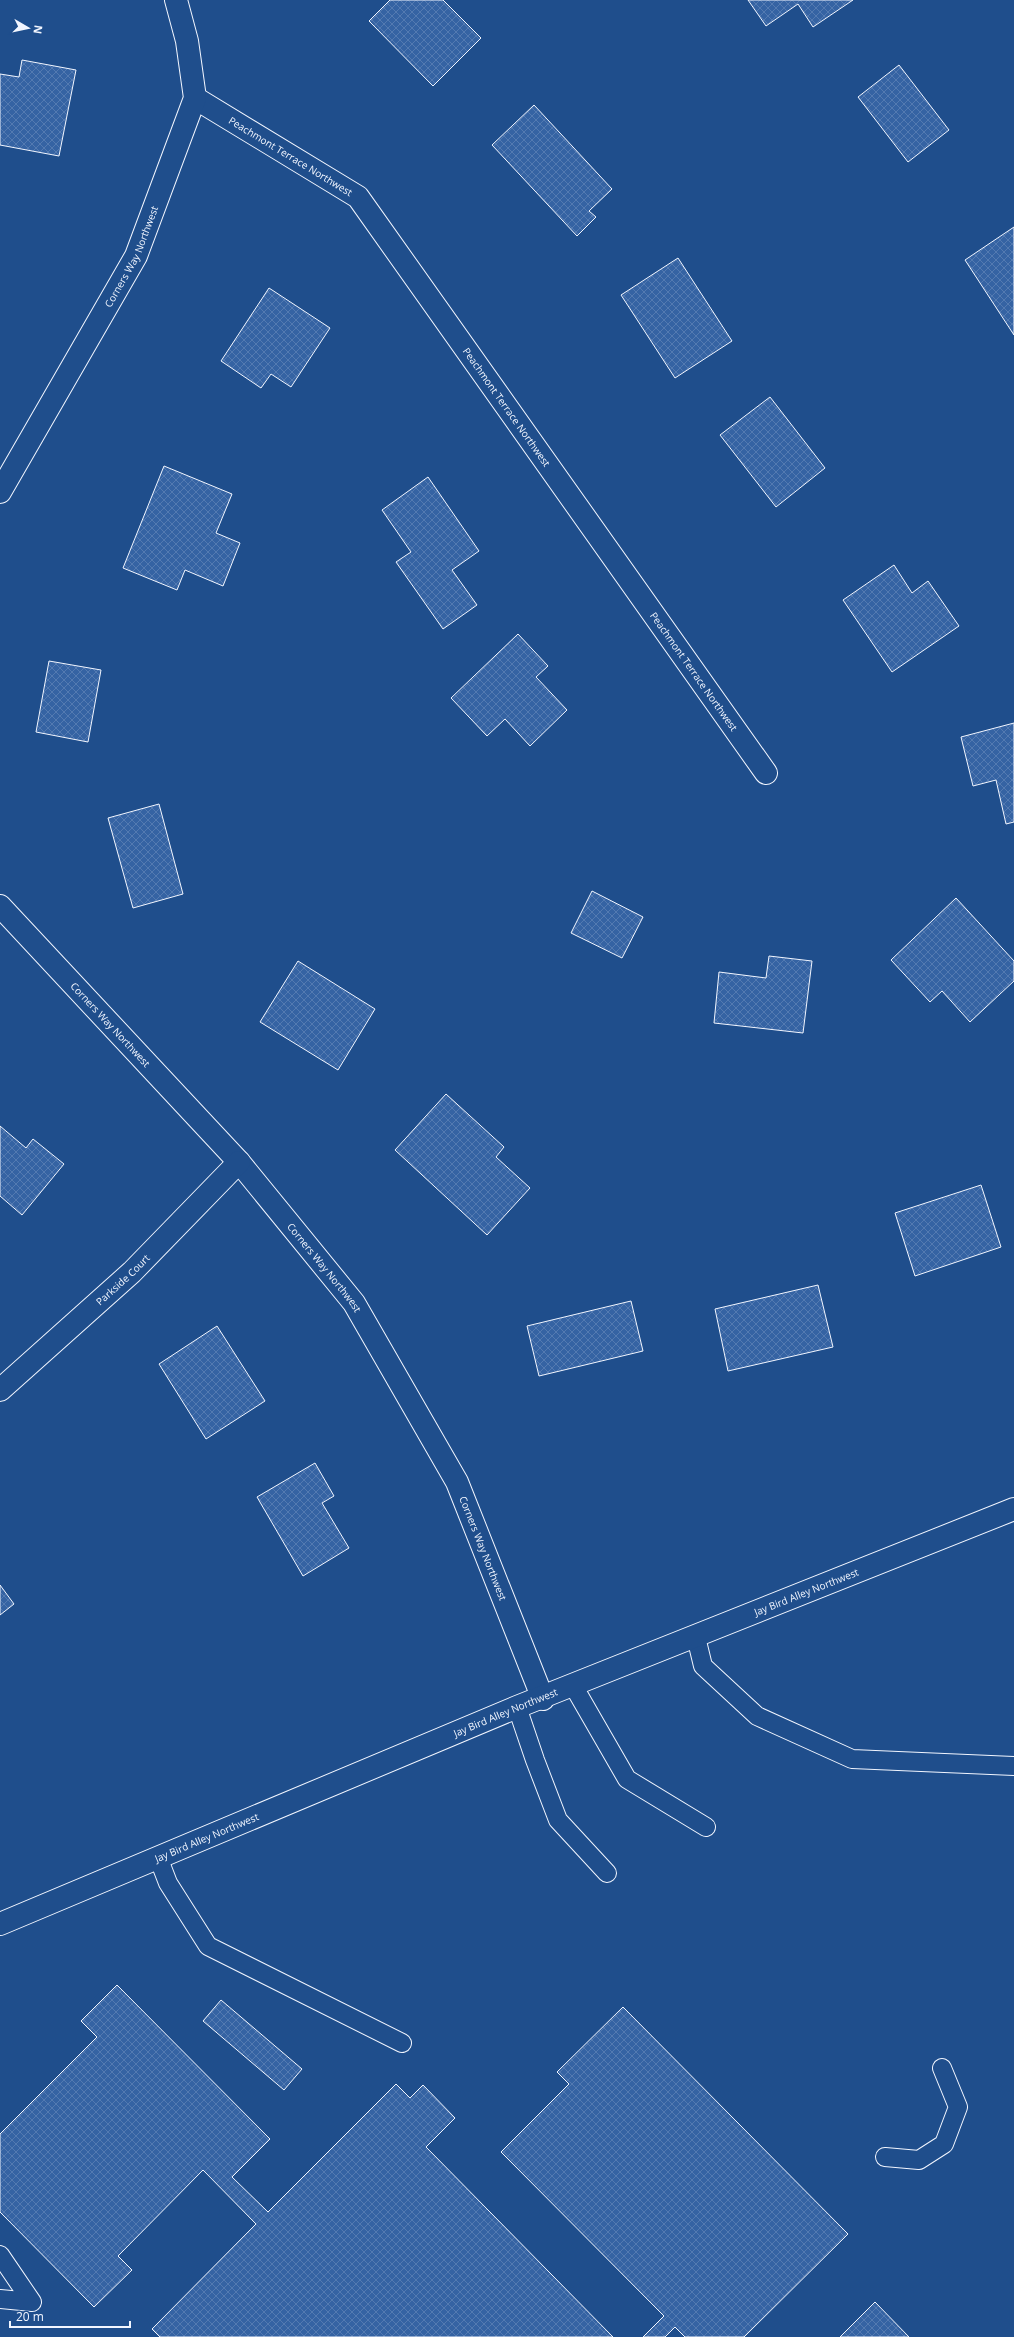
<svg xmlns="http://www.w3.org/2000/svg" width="1014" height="2337" font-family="'Open Sans',sans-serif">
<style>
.building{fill:url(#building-cross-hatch);stroke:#f2f6ff}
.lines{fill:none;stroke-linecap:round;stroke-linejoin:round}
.lane-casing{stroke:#f2f6ff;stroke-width:20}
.street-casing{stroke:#f2f6ff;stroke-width:24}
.secondary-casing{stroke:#f2f6ff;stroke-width:24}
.lane{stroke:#1f4e8c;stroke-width:18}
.street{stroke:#1f4e8c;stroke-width:22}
.secondary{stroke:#1f4e8c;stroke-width:22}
.labels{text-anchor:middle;stroke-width:3;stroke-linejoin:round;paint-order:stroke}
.street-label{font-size:10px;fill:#f2f6ff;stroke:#1f4e8c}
</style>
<defs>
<pattern id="building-cross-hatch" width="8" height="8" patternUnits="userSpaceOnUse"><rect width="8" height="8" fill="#3563a3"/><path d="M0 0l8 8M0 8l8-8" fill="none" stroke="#537ab1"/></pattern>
</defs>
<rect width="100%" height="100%" fill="#1f4e8c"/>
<path class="building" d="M390,0H443L481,38L433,86L369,21Z
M748,0H853L813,27L798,4L766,26Z
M22,60L76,70L59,156L0,145V74L19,77Z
M899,65L949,130L908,162L858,97Z
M534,105L612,189L589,211L596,217L577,236L492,145Z
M1014,227V335L965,260Z
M678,258L732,341L675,378L621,295Z
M269,288L330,328L291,387L271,374L261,388L221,361Z
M770,397L825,468L776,507L720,435Z
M164,466L232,494L216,533L240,543L223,586L185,570L177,590L123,568Z
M428,477L479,551L452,570L477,605L443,629L396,562L411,552L382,510Z
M894,565L912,593L928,581L959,626L892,672L843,600Z
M518,634L548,666L536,677L567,710L530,746L505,719L487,736L451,698Z
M49,661L101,670L88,742L36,732Z
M1014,723V822L1006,824L996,780L973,786L961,737Z
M159,804L183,894L133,908L108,818Z
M592,891L643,917L622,958L571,933Z
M956,898L1014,961V981L970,1022L942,991L930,1002L891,960Z
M769,956L812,961L803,1033L714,1023L719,972L766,978Z
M298,961L375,1009L338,1070L260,1022Z
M446,1094L504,1147L496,1157L530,1188L487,1235L395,1150Z
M0,1126L26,1148L33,1139L64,1164L22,1215L0,1196Z
M981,1185L1001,1247L915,1276L895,1213Z
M818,1285L833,1347L728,1371L715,1309Z
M631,1301L643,1351L539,1376L527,1326Z
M217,1326L265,1401L206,1439L159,1364Z
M315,1463L334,1496L322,1503L349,1548L303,1576L257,1497Z
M0,1585L14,1604L0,1615Z
M117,1985L270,2139L232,2177L268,2212L396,2084L410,2098L423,2085L455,2118L426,2147L613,2337H160L152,2329L256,2224L203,2170L118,2256L132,2270L94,2307L0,2212V2134L97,2037L81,2021Z
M221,2000L302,2069L284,2090L203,2021Z
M623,2007L848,2234L744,2337H685L675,2327L665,2337H643L664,2316L501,2152L569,2084L557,2072Z
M875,2302L909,2337H840Z"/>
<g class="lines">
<defs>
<path id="lane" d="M696,1637L703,1666L757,1716L852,1759L1014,1766
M574,1687L627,1779L706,1827
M517,1707L535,1760L558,1820L607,1873
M158,1857L168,1883L208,1946L402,2043
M885,2157L919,2160L944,2144L958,2107L942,2068
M0,2255L32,2302
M0,2299L32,2302"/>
<g id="street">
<path id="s1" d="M195,98L358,197L766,773"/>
<path id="s2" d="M0,492L136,256L195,98L187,41L176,0"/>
<path id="s3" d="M0,906L239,1162L354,1303L457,1482L543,1699"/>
<path id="s4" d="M0,1390L132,1272L239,1162"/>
</g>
<g id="secondary">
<path id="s5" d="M0,1924L517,1707L1014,1509"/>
</g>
</defs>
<use href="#lane" class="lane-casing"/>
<use href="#street" class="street-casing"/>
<use href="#secondary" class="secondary-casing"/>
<use href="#lane" class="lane"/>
<use href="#street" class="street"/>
<use href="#secondary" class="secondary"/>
</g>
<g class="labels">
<g class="street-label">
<text dy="4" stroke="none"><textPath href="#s1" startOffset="112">Peachmont Terrace Northwest</textPath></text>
<text dy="4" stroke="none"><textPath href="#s2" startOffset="270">Corners Way Northwest</textPath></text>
<text dy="4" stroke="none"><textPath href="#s1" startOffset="448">Peachmont Terrace Northwest</textPath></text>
<text dy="4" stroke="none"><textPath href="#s1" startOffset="772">Peachmont Terrace Northwest</textPath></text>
<text dy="4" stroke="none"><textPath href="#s3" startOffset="162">Corners Way Northwest</textPath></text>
<text dy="4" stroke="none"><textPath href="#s3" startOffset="486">Corners Way Northwest</textPath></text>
<text dy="4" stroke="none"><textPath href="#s4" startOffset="165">Parkside Court</textPath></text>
<text dy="4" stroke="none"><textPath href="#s3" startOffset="810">Corners Way Northwest</textPath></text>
<text dy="4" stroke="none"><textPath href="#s5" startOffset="872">Jay Bird Alley Northwest</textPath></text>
<text dy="4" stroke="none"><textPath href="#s5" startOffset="548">Jay Bird Alley Northwest</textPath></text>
<text dy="4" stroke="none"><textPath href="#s5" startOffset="224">Jay Bird Alley Northwest</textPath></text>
</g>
</g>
<g transform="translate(28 28) rotate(99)" stroke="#1f4e8c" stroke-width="3" paint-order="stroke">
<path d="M0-3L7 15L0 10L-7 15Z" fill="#f2f6ff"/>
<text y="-6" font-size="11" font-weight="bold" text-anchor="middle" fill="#f2f6ff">N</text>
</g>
<path d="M10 2321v6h120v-6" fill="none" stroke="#f2f6ff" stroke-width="2"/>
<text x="16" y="2321" font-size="12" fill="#f2f6ff" stroke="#1f4e8c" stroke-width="3" paint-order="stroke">20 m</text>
</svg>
